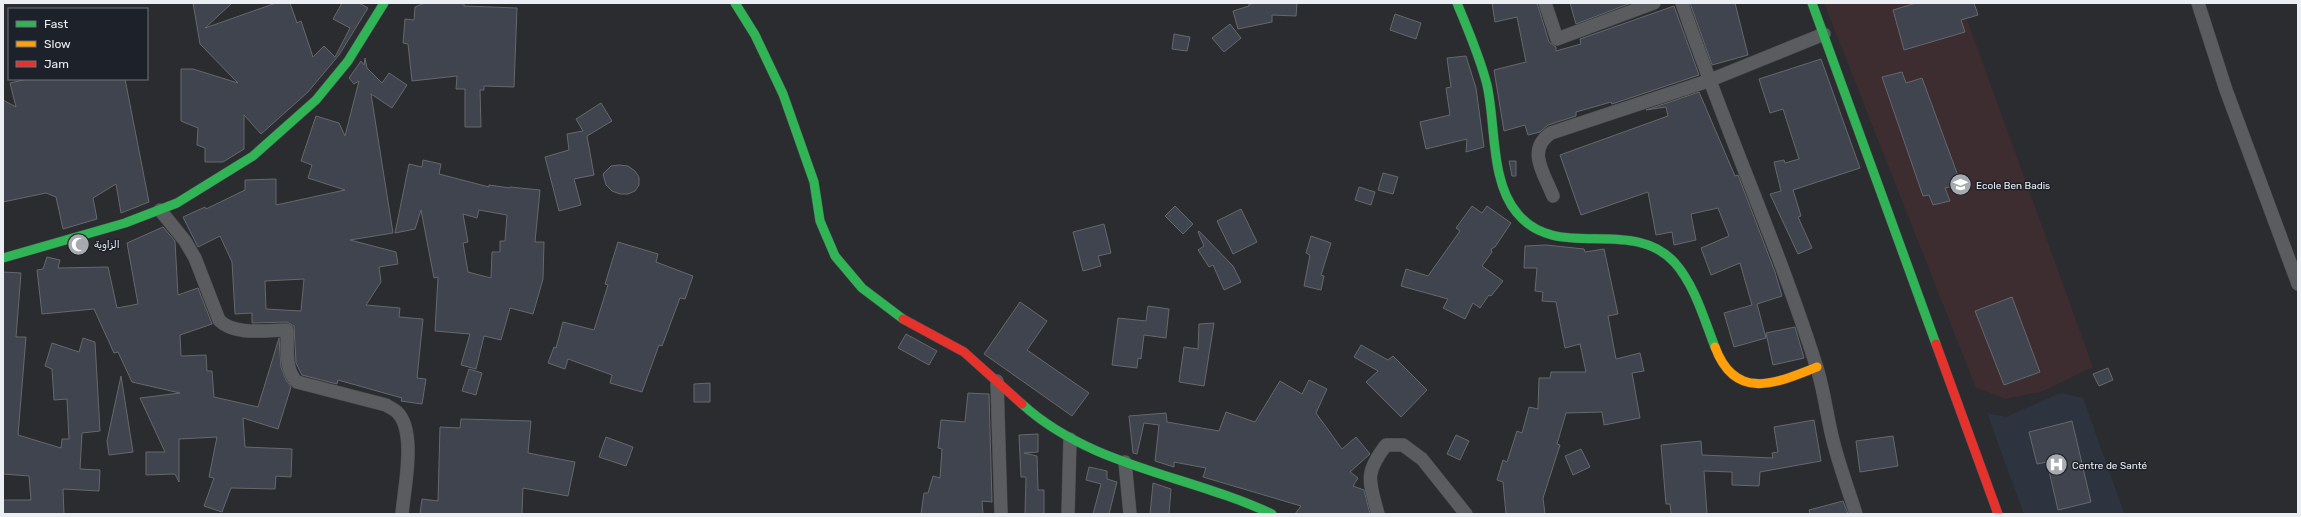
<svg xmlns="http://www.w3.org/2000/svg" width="2301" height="517" font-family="Rubik,Vazirmatn,sans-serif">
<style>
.built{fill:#2d3440}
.education{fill:#3d2c30}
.building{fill:#3f444e;stroke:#66686b;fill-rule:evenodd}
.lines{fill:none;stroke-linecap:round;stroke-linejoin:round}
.street-casing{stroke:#46484c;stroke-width:14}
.fast-casing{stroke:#46484c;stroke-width:10}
.slow-casing{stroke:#46484c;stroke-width:10}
.jam-casing{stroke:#46484c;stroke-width:10}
.street{stroke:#5b5c60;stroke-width:13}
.fast{stroke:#30b455;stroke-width:9}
.slow{stroke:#ff9f0a;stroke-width:9}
.jam{stroke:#e5322d;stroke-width:9}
.labels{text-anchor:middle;stroke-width:3;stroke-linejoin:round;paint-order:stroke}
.poi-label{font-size:10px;fill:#ebeef3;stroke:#1d2129;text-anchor:start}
</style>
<rect width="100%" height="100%" fill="#2a2c30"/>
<path class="built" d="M2060,393L2083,398L2124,513L2024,514L1987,413L2006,417Z"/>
<path class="education" d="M1824,3H1961L2093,367L2041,392L2005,399L1976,388Z"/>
<path class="building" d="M193,3H232L205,28L276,3H290L297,23L301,21L313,57L324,46L335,57L350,28L333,19L342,3H359L368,8L339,55L308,92L261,134L244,115V149L223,162H205V148L197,145L198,128L181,121V69H193L238,83L200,44Z
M425,3H464V6L517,8L514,87L484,86V90H480L481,127H465V89H456L457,76L412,81L408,44L403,43L405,19L414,20L415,7Z
M1261,3H1297L1296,16L1272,15V22L1238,29L1233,11L1249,6V4Z
M1492,3H1537L1549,42L1556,47V51L1581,44L1580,39L1674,6L1699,75L1612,104L1611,102L1576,112V116L1548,125L1540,132L1528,135L1525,125L1504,131L1494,70L1526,62L1517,17L1495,22Z
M1570,3H1631L1576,24Z
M1690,3H1735L1748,55L1712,65Z
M1916,3H1974L1978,15L1961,20L1965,32L1904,50L1893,10Z
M1395,14L1421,23L1416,39L1390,30Z
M1230,24L1241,38L1224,52L1212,38Z
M1174,34L1190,37L1187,51L1172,49Z
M1466,56L1476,88L1484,147L1466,152L1467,139L1426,149L1420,122L1450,115L1446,88L1451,87L1447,58Z
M365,58L367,68L382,83L389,73L407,85L392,108L371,94L393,233L350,240L396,252L398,264L379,267L381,282L366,305L400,308L399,317L423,319L417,378L426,379L422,404L401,401L402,398L338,380L337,384L302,375L296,363L294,326L287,322L252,323V313L235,314L232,262L220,236L198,247L183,217L205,207L206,209L245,190V180L276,179V205L345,190L308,178L312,165L301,161L316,116L339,123L345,136L359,81L354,84L349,78L361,61L364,65ZM304,279L301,311L266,309L265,281Z
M1821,59L1860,168L1793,190L1801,216L1798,217L1812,248L1798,254L1770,194L1781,191L1774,162L1784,160L1785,163L1799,159L1783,109L1770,113L1759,79Z
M1902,72L1906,83L1922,78L1961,184L1945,188L1950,201L1933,205L1929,195L1923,196L1882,77Z
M27,79H125L149,202L121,213L116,184L93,198L97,219L63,229L56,197L46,193L3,202V100L16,107L10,83Z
M1699,92L1735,176L1738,175L1775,272L1782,296L1757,304L1766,338L1734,347L1724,313L1752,305L1740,263L1711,275L1701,248L1729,236L1718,208L1691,214L1696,240L1674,245L1672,232L1656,235L1648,192L1581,215L1560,155L1668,116L1666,107L1646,110Z
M601,103L612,121L587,136L594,175L574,179L581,205L559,211L545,157L569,150L567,134L583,131L576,119Z
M423,160L441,164L439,174L489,187V185L510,188V187L540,190L535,242H544L543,279L533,314L510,308L501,340L484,336L476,369L461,365L470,334L435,331L438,277L434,278L421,210L415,229L395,233L409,164L422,167ZM479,210L507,215L505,241H500V252H492L491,278L468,272L463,243L468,242L463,214L477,218Z
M1509,161H1516V176H1512Z
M619,165L628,166L635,171L639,177V185L635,191L628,194H620L612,191L606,185L603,174L611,166Z
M1383,173L1398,177L1393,194L1378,190Z
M1359,187L1375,192L1371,205L1355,200Z
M1175,206L1193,224L1183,234L1165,216Z
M1472,206L1482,213L1487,206L1511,223L1495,247L1491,249L1492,252L1482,266L1503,281L1491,296L1489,295L1480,308L1473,303L1465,319L1443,308L1448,299L1401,286L1406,269L1428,276L1460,231L1456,228Z
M1241,209L1257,242L1233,254L1217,221Z
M1104,224L1111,253L1098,256L1101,266L1083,271L1073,232Z
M163,227L175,241L178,295L198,288L212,324L180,335L181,356L206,355L207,371H212L214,397L258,407L279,338L281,367L286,380L291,387L278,429L243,418L245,447L292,449L291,477L276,476L275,489L231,488L222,512L204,506L214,478L209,477L217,437L179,439V482L175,474L146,475V452H165L140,398L180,393L132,382L118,352L114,353L94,309L42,314L37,270L43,269L47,257L60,260L58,268L108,267L117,308L138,304L127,243Z
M1199,231L1233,266L1241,282L1224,290L1213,265L1209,267L1198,250L1204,246L1198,232Z
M1311,236L1331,243L1321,275L1324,276L1321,290L1304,286L1310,255L1306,253Z
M618,242L658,254L656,262L693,276L685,299L680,298L662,346L659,345L642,392L610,383L612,375L568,359L565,369L548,363L554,347L556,348L563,322L594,330L608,285L605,284Z
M1546,245L1584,249L1585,252L1604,249L1618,314L1608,316L1616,359L1640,353L1644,371L1632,373L1640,418L1604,425L1602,412L1566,413L1557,444L1560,445L1543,498L1545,514H1506L1503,482L1497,480L1503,460L1507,462L1517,431L1522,433L1529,407L1538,409L1539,378H1550L1551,372H1586L1580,344L1565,348L1556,302L1542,301L1543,292L1535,291L1537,268H1524L1525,246Z
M3,272L21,273L16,337H26L18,435L61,448L62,439H69L67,399L54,400L52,369L45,366L52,343L79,352L83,338L95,342L100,431L82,433L80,469L100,470L99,491L63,489L64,514H3V500H31L29,476L3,474Z
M2012,297L2040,372L2004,385L1975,311Z
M1020,302L1047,321L1027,350L1089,393L1072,416L984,354Z
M1148,306L1169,309L1166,338L1144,335L1141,359L1138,358L1137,368L1112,365L1118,318L1146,321Z
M1214,323L1204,386L1179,382L1184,347L1198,349L1199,324Z
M1795,327L1804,358L1773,365L1766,333Z
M906,334L937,351L929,365L898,348Z
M1361,345L1388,360L1393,356L1427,390L1401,417L1366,382L1378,371L1354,357Z
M2108,368L2113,380L2099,386L2093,374Z
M469,369L482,373L476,395L462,391Z
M121,376L133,452L109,455L107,441Z
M1309,380L1327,389L1316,413L1342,449L1356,437L1370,454L1350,472L1358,478L1353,486L1364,490L1370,514H1295L1301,506L1203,477L1206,468L1174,462V467L1155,461L1159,425L1144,423L1137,454L1133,453L1129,416L1166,413L1167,422L1219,431L1226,412L1255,422L1280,381L1302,394Z
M710,383V402H694V384Z
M968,393L989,394L992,502L982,501L983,514H921L924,493H928L933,476L940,478L942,449L938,448L941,420L965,422Z
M461,419L531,421L528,453L575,462L568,496L523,488L522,514H420L422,499L438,501L440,427L460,428Z
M1814,420L1821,461L1760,472L1759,486L1732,485V472L1704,471L1707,514H1671L1670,504H1666L1661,445L1701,441L1702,455L1773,458L1772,453L1778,452L1774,427Z
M2072,421L2091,502L2058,510L2047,462L2037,464L2029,432Z
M1038,434V452L1024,453L1037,456L1038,490H1044V514H1025L1026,477H1021L1019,435Z
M1456,435L1469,441L1460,460L1447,454Z
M1893,436L1898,466L1860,472L1856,441Z
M606,437L633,447L626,466L599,457Z
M1581,449L1590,467L1573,475L1565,456Z
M1089,467L1107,471V479L1117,482L1109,514H1093L1101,484L1086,480Z
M1153,483L1171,489L1169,514H1150Z
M1843,501L1848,514H1810L1809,510Z"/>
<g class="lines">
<defs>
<path id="street" d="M1545,3L1557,39L1654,3
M1682,3C1723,125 1777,242 1816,365C1825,392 1827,421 1835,448C1841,470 1849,492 1856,514
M2198,3L2226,90L2298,284
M1553,196C1544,173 1526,150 1551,133L1708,81L1824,34
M160,210L185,241L195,258L219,320C234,336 267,330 287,330C288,347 284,370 297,382L386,405C389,407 394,409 397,412C417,431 404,489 402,514
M997,381L1001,514
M1125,462L1130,514
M1068,514L1070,439
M1378,514C1369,480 1364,474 1386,445H1403L1422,459L1466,514"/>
<path id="fast" d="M735,3L755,35L783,94L814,182L820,221L835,256L862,288L903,319
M1457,3C1468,30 1480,57 1487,85C1496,124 1490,181 1517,213C1557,263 1632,215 1675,263C1695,286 1704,319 1715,347
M1812,3L1936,344
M3,258L125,223L177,203L253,156L316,100L348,61L384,3
M1022,404C1091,467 1189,475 1272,514"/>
<path id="slow" d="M1715,347C1735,401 1775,384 1817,367"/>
<path id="jam" d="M903,319L964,352L1022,404
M1936,344L1998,514"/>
</defs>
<use href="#street" class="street-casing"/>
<use href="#fast" class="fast-casing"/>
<use href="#slow" class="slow-casing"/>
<use href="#jam" class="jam-casing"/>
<use href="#street" class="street"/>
<use href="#fast" class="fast"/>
<use href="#slow" class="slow"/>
<use href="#jam" class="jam"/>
</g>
<defs>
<symbol id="school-disc" viewBox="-11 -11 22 22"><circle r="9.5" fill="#a7aaaf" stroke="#1d2129"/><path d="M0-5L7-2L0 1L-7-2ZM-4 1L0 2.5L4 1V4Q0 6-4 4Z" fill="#fff"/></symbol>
<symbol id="mosque-disc" viewBox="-11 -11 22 22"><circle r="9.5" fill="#a7aaaf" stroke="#1d2129"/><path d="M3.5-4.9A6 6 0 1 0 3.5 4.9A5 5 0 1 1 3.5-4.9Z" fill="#fff"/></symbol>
<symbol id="hospital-disc" viewBox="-11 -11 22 22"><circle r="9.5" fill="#a7aaaf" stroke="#1d2129"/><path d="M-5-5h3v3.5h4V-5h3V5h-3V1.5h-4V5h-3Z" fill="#fff"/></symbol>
</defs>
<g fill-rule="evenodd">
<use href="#school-disc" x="1948" y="172" width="25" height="25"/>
<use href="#mosque-disc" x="66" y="232" width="25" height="25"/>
<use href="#hospital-disc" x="2044" y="452" width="25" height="25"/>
</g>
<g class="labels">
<g class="poi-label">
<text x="1976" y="189">Ecole Ben Badis</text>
<text x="94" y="248">الزاوية</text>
<text x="2072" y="469">Centre de Santé</text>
</g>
</g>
<rect width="2301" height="517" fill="none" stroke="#ebeef3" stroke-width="8"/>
<rect x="8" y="8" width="140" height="72" fill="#1d2129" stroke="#6f737a"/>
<rect x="16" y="21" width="20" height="6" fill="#30b455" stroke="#6f737a"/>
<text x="44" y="28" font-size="12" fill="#ebeef3">Fast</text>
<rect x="16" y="41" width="20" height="6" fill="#ff9f0a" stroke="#6f737a"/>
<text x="44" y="48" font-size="12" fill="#ebeef3">Slow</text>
<rect x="16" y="61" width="20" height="6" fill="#e5322d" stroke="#6f737a"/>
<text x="44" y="68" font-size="12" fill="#ebeef3">Jam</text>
</svg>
